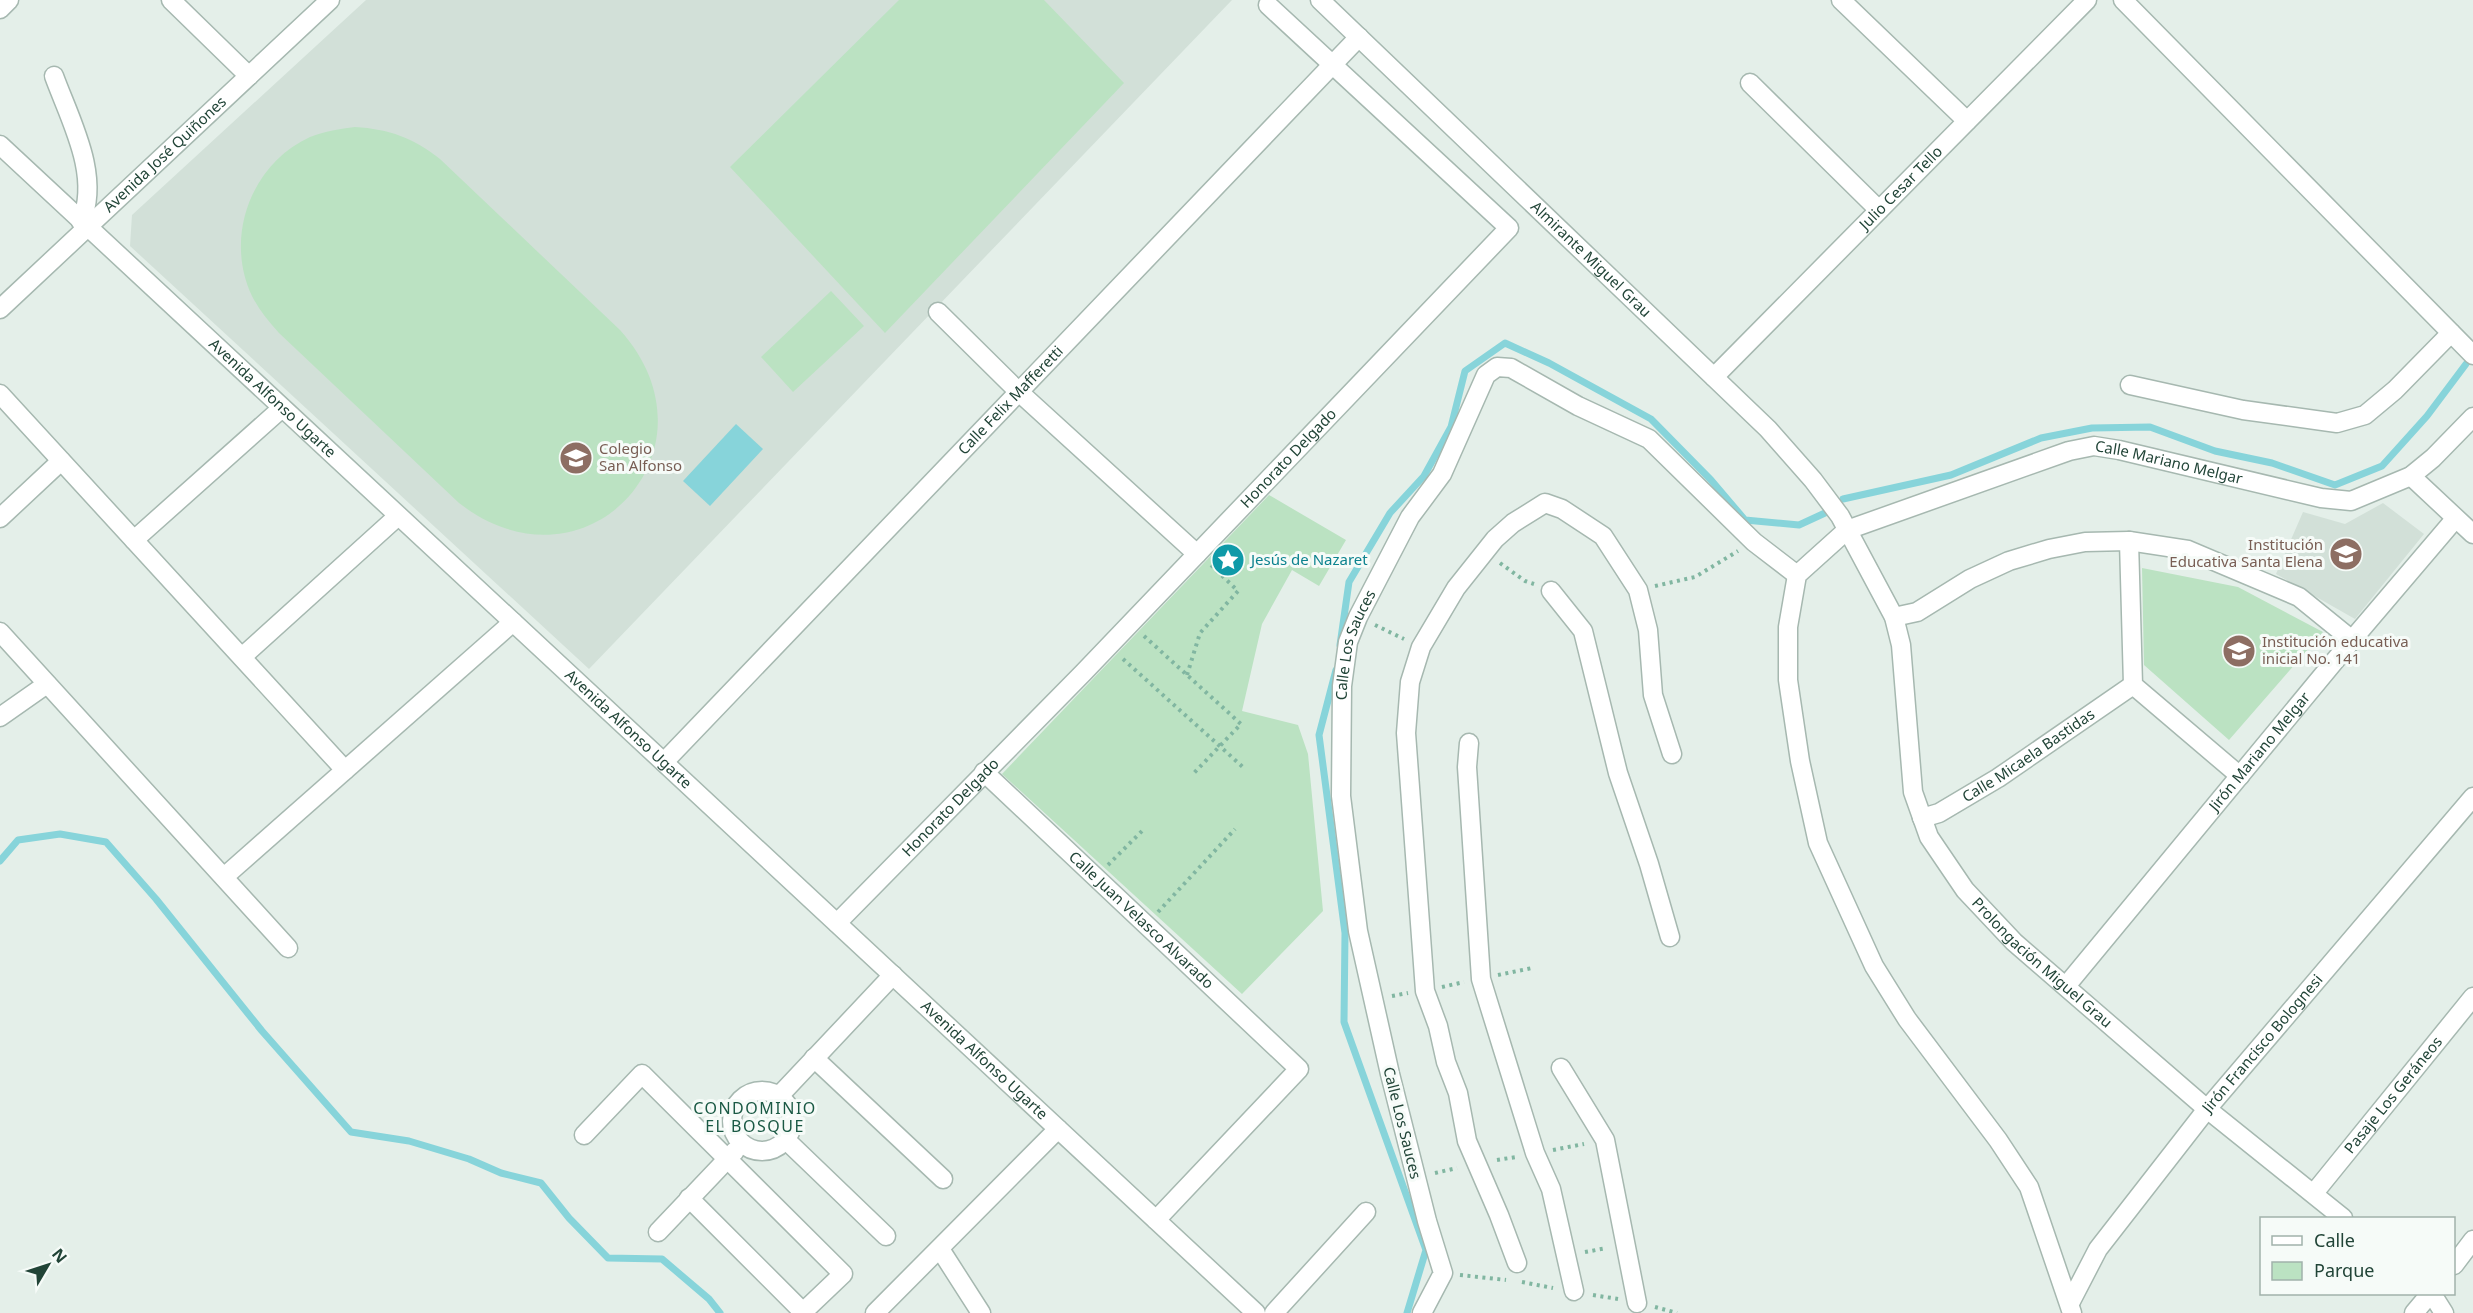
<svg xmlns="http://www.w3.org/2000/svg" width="2473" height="1313" font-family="'Noto Sans',sans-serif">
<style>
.built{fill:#d2e0d8}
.green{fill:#bbe2c2}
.water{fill:#87d4da}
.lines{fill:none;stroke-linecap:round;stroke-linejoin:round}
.stream{stroke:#87d4da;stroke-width:7}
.minor-casing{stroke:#a6b8b0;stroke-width:21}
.path{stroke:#81b6a1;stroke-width:4;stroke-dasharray:3 4.5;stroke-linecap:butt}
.minor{stroke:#fff;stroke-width:18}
.labels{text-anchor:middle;stroke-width:6;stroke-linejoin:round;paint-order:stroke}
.street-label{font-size:15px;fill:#214437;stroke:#f6fbf8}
.education-label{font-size:15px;fill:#785e54;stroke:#f6fbf8;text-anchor:start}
.culture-label{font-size:15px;fill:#0d838f;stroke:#f6fbf8;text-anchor:start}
.neighbourhood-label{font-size:16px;letter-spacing:1.5px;fill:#1a5944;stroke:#f6fbf8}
</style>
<rect width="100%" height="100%" fill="#e4efe9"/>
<path class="built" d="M366,0H1232L589,669L130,246L132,215Z
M2383,503L2424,534L2355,619L2276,574L2303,512L2345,524Z"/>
<path class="green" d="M899,0H1044L1124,83L885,333L730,167Z
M355,127C389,129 414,138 440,159L620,330C727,449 586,602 459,503L279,333C268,321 259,310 252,296C224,237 251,164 310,137C325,131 340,129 355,127Z
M831,291L864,326L793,392L761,357Z
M1269,495L1346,540L1319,586L1292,570L1262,624L1242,711L1298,725L1308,754L1323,911L1242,994L1002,774Z
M2142,568L2238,587L2323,632L2229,740L2144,665Z"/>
<path class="water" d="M736,424L763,449L710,506L683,481Z"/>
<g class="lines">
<path class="stream" d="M1843,499L1951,475L2041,438L2092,428L2150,427L2215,451L2272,463L2335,485L2382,466L2427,416L2466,364
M1340,645L1349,582L1390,513L1424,476L1451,427L1465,371L1505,343L1549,363L1651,419L1711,480L1745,520L1799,525L1825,513
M1336,670L1319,735L1345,933L1344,1022L1426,1250L1407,1313
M0,861L18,840L60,834L106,842L156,899L262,1031L351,1132L409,1141L469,1159L501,1173L541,1183L569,1218L608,1258L662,1259L709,1299L720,1313"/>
<defs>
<g id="minor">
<path d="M171,0L249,76"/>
<path id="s1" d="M1320,0L1768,429L1813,480L1840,516L1894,617L1901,645L1913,792L1929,837L1965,890L2014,942L2207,1109L2343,1218"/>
<path d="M1841,0L1967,121"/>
<path d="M2123,0L2473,355"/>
<path d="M0,9L9,0"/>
<path d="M54,76C70,120 101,175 81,222"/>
<path d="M1750,83L1879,210"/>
<path id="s2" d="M0,145L1256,1313"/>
<path id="s3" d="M0,309L330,0"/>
<path d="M938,312L1019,392L1197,554"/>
<path id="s4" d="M1714,377L2087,0"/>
<path d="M2130,385L2243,410L2337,423L2365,415L2395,390L2451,333"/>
<path d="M0,394L345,770"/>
<path d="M2411,476L2473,534"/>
<path d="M0,518L61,461"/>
<path d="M134,540L282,408"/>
<path d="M2129,541L2133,685L2240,776"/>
<path d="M1551,591L1583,631L1618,773L1649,864L1670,937"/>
<path d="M1894,617L1917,612L1970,579L2009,561L2049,549L2085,542L2129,541L2188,550L2299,597L2352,640"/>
<path d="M0,632L288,948"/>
<path d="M242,657L398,516"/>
<path d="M0,717L47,684"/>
<path d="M1469,743L1467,767L1481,979L1535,1153L1551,1189L1574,1291"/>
<path id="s5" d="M664,762L1359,37"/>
<path id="s6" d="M984,772L1299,1069L1156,1220"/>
<path id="s7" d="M1922,818L1939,813L1998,778L2133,685"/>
<path d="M224,877L513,622"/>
<path id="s8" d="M837,923L1083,673L1509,228L1268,5"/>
<path id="s9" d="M2066,986L2352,640L2455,519"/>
<path d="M814,1058L943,1179"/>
<path d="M1561,1068L1605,1140L1637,1303"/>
<circle cx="762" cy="1121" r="30"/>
<path d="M779,1096L893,975"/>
<path d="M584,1135L642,1074L843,1274L802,1313"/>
<path d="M785,1139L886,1236"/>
<path id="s10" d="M2314,1193L2473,997"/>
<path d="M689,1198L803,1312"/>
<path d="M658,1232L735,1151"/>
<path d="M940,1249L981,1313"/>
<path d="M1517,1263L1499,1215L1467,1141L1458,1093L1446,1062L1438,1026L1425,991L1406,733L1410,682L1421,647L1456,588L1495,539L1513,523L1545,503L1562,509L1603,536L1638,590L1648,630L1653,695L1672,754"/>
<path d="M2454,1265L2473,1240"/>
<path d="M2432,1294L2444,1313"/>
<path id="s11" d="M2070,1303L2098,1249L2207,1109L2473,797"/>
<path d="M875,1313L1058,1129"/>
<path d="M1274,1313L1366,1212"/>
<path id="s12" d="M1422,1313L1443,1273L1427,1221L1390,1074L1358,931L1341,796L1342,686L1348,642L1358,617L1410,517L1442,474L1486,375L1497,367L1511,368L1578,406L1649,439L1754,542L1797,575"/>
<path id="s13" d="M2072,1313L2029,1187L1998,1140L1907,1019L1874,966L1818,843L1800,761L1788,680V627L1797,575L1847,530L2069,451L2094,446L2119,450L2321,498L2351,501L2411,476L2433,458L2473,417"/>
<path d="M2414,1313L2430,1294"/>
</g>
</defs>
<use href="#minor" class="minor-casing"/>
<path class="path" d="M1500,563L1525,581L1534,584
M1655,586L1695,577L1738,551
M1375,625L1404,639
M1144,636L1241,724L1193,774
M1123,659L1244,768
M1187,675L1200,633L1238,591L1211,565
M1108,865L1143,830
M1158,912L1235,829
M1498,975L1532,968
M1442,987L1464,982
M1392,996L1408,993
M1553,1150L1584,1144
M1497,1160L1516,1157
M1435,1173L1457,1168
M1585,1252L1607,1248
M1460,1275L1506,1280
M1522,1282L1553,1288
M1593,1295L1618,1299
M1655,1307L1677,1313"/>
<use href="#minor" class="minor"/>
</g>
<defs>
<symbol id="school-disc" viewBox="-11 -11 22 22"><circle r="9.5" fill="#8d6e63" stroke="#f6fbf8"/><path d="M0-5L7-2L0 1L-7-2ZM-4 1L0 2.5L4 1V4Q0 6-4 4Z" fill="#fff"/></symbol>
<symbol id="sight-disc" viewBox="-11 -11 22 22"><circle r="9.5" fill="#0f9aa8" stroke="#f6fbf8"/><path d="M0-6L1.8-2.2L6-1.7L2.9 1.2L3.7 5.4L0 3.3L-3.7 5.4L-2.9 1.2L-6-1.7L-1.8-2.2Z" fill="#fff"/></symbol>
</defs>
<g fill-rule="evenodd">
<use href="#school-disc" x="557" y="439" width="38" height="38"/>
<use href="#school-disc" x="2327" y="535" width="38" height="38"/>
<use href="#sight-disc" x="1209" y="541" width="38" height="38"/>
<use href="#school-disc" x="2220" y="632" width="38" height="38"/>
</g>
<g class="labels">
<g class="street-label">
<text dy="5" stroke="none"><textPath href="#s3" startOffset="226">Avenida José Quiñones</textPath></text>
<text dy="5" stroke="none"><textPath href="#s4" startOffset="266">Julio Cesar Tello</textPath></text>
<text dy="5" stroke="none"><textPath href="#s1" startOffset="375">Almirante Miguel Grau</textPath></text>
<text dy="5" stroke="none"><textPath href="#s2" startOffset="372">Avenida Alfonso Ugarte</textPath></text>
<text dy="5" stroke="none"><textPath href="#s5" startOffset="501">Calle Felix Mafferetti</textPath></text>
<text dy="5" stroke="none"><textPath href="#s8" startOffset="648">Honorato Delgado</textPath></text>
<text dy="5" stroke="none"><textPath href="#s13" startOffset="1215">Calle Mariano Melgar</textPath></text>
<text dy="5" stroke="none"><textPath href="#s12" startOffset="687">Calle Los Sauces</textPath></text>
<text dy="5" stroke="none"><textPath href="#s2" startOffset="858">Avenida Alfonso Ugarte</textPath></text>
<text dy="5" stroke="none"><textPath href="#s9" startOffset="304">Jirón Mariano Melgar</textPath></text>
<text dy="5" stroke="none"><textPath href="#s7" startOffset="124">Calle Micaela Bastidas</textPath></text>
<text dy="5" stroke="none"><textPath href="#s8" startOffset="162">Honorato Delgado</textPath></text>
<text dy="5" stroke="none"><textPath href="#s6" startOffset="216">Calle Juan Velasco Alvarado</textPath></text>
<text dy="5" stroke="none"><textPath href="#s1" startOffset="1242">Prolongación Miguel Grau</textPath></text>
<text dy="5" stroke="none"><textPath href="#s11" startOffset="324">Jirón Francisco Bolognesi</textPath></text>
<text dy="5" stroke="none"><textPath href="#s2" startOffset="1344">Avenida Alfonso Ugarte</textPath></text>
<text dy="5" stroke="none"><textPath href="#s10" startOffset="126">Pasaje Los Geráneos</textPath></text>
<text transform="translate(1402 1123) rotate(76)" y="5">Calle Los Sauces</text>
</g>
<g class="education-label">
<text x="599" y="454">Colegio<tspan x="599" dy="17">San Alfonso</tspan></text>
<text x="2323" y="550" text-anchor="end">Institución<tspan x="2323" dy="17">Educativa Santa Elena</tspan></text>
<text x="2262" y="647">Institución educativa<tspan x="2262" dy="17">inicial No. 141</tspan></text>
</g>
<g class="culture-label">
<text x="1251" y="565">Jesús de Nazaret</text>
</g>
<g class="neighbourhood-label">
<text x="755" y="1114">CONDOMINIO<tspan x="755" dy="18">EL BOSQUE</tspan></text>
</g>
</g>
<rect x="2260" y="1217" width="195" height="78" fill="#f6fbf8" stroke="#a1b2ab" stroke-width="1.5"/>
<rect x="2272" y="1236" width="30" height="9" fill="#ffffff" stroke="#a1b2ab" stroke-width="1.5"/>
<text x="2314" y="1247" font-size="18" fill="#214437">Calle</text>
<rect x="2272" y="1262" width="30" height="18" fill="#bbe2c2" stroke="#a1b2ab" stroke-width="1.5"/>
<text x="2314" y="1277" font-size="18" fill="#214437">Parque</text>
<g transform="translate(48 1265) rotate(51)" stroke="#f6fbf8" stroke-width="4.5" paint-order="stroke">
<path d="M0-4.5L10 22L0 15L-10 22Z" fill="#214437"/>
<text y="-9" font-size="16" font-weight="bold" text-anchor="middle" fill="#214437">N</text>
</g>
</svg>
